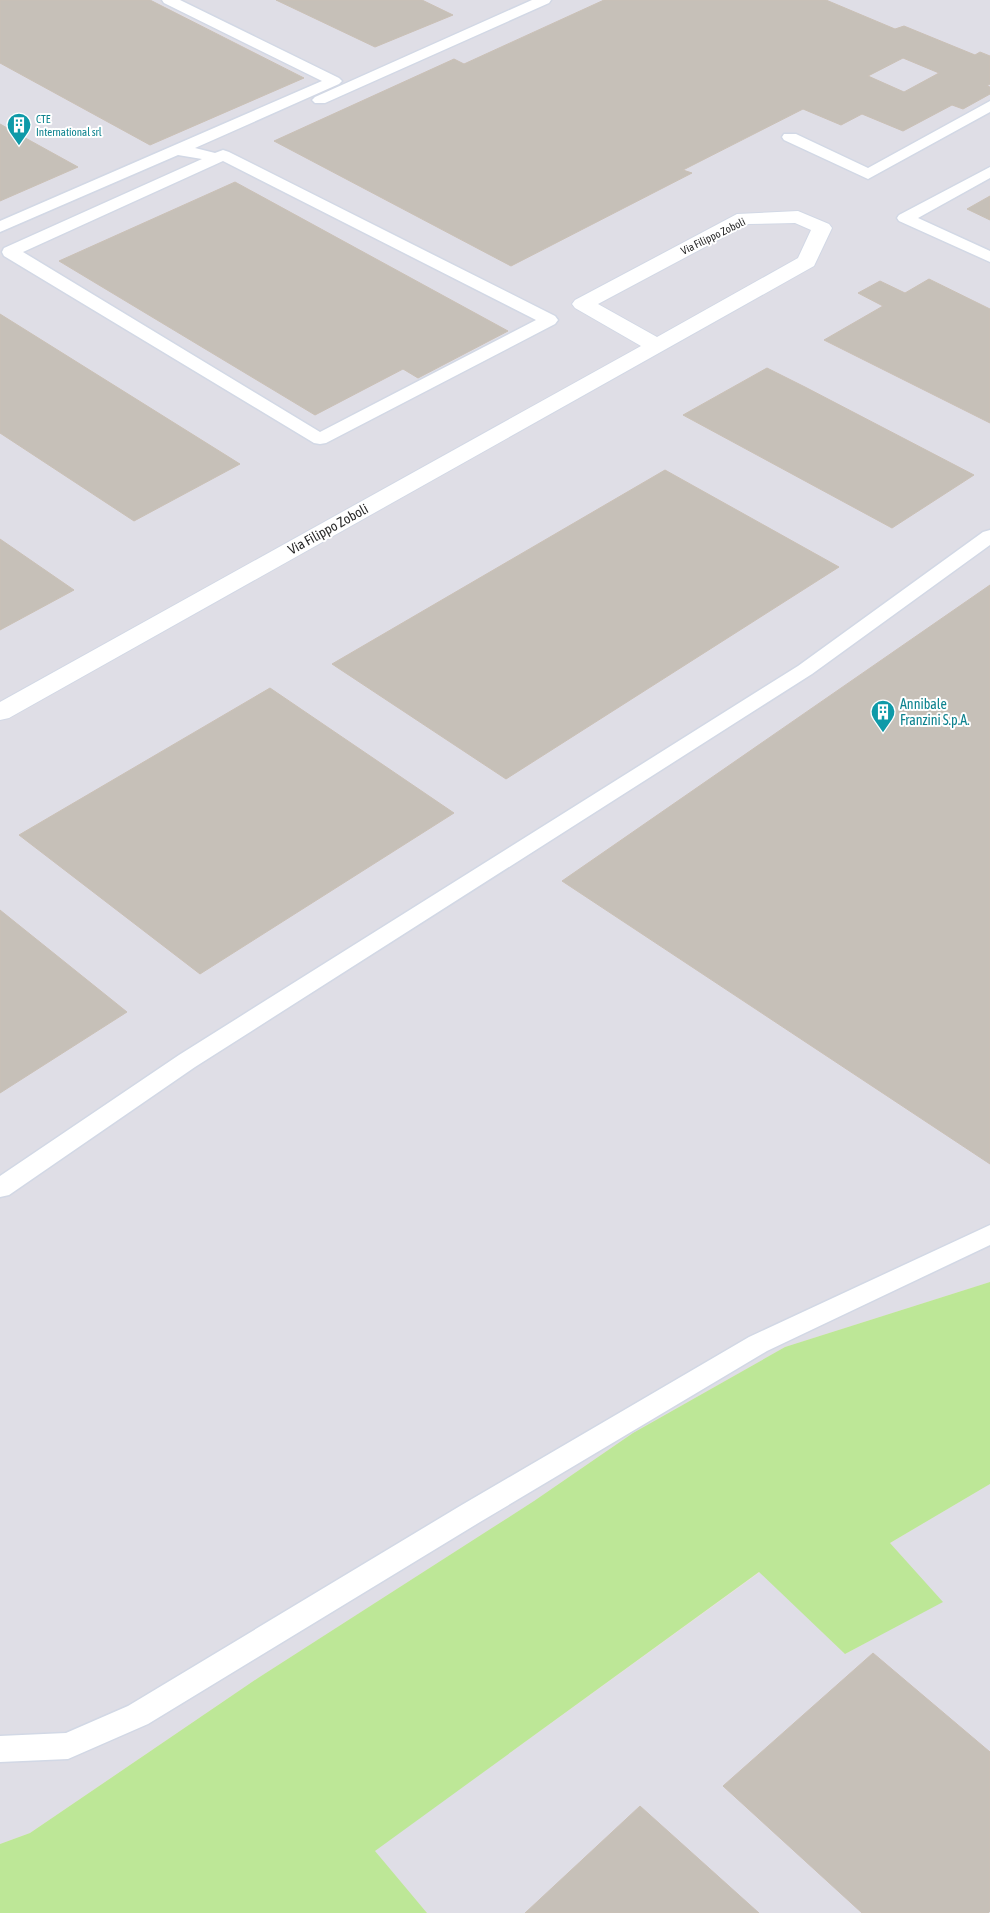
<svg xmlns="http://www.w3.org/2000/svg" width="990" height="1913" font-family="'Asap Condensed',sans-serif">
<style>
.industrial{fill:#dfdee6}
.green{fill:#bde797}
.building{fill:#c6c0b8;stroke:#cac0b6;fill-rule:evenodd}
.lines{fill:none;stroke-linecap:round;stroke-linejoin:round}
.lane-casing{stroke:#d2d8e5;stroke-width:3}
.street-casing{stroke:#d2d8e5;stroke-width:2}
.lane{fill:#fff;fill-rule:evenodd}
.street{fill:#fff;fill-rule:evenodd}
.labels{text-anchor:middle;stroke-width:4;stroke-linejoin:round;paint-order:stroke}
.far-culture-label{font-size:11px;fill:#0d838f;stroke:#fff;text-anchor:start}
.far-street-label{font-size:11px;fill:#2b2b2b;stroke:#fff}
.street-label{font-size:14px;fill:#2b2b2b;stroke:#fff}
.culture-label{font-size:14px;fill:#0d838f;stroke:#fff;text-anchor:start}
</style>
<rect width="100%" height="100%" fill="#eee4dd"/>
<path class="industrial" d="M0,0H990V1282L785,1347L633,1433L534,1501L258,1678L30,1833L0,1844Z
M990,1484V1913H427L374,1851L760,1572L845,1654L942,1602L890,1543Z"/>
<path class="green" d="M990,1282V1484L890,1543L943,1602L845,1654L759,1572L375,1851L427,1913H0V1844L30,1833L258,1678L534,1501L633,1433L785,1347Z"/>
<path class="building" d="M0,0H150L304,78L150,145L0,63Z
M276,0H422L453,15L375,47Z
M604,0H826L895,29L904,26L975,55L980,52L990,56V84L987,86L990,87V94L963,109L952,105L903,131L862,114L841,125L803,109L683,170L692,173L511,266L274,141L454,59L464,64ZM903,58L939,73L904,92L868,76Z
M0,124L78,167L0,201Z
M235,182L508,331L418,378L403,369L315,415L59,261Z
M990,196V220L967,209Z
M929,279L990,309V423L824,340L883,306L858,293L880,281L905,293Z
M0,314L240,464L134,521L0,433Z
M767,368L805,387L974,475L892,528L683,415Z
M665,470L839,567L506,779L332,664Z
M0,539L74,590L0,630Z
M990,585V1164L562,881Z
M270,688L454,813L200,974L19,835Z
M0,910L127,1012L0,1093Z
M873,1653L990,1752V1911L988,1913H862L723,1786Z
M640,1806L759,1913H525Z"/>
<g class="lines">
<defs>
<path id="lane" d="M162,0H180L339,78L342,81L339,84L195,148L215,153L223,150L229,152L555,316L558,320L555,324L326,443L320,444L314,443L4,256L2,252L4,248L202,159L178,155L0,232V221L322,81L164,3ZM223,161L536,320L320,432L23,252Z
M532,0H551L549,3L325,103H315L312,100L315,97Z
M990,101V112L868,179L784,140L782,137L784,134H796L868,168Z
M990,167V178L918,218L990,251V262L899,221L897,218L899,215Z
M990,530V545L812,674L195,1067L9,1195L0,1197V1176L179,1055L798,666L983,532Z
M990,1225V1245L767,1351L480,1522L148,1724L68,1759L0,1762V1736L66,1733L128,1706L460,1506L749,1337Z"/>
<path id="street" d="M798,211L829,224L832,228L814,266L9,718L0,720V702L641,346L575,308L572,304L575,300L737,214ZM795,223L811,230L798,258L657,337L598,304L748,224Z"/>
</defs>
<use href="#lane" class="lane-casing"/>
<use href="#street" class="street-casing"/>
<use href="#lane" class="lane"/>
<use href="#street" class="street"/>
</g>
<defs>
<symbol id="building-pin" viewBox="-11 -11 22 30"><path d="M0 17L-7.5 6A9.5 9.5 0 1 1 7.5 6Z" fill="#0f9aa8" stroke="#fff"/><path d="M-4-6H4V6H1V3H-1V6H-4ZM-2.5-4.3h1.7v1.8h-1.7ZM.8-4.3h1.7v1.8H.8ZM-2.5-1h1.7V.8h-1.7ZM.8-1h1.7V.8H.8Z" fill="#fff"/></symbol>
</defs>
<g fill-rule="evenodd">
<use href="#building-pin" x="5" y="111" width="28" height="38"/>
<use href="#building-pin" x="869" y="698" width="28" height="38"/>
</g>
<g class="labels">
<g class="far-culture-label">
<text x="36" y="123">CTE<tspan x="36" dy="13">International srl</tspan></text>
</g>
<g class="far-street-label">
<text transform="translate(713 236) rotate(-26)" y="4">Via Filippo Zoboli</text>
</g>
<g class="street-label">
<text transform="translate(328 529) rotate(-29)" y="5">Via Filippo Zoboli</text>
</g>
<g class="culture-label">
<text x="900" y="709">Annibale<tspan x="900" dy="16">Franzini S.p.A.</tspan></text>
</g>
</g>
</svg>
